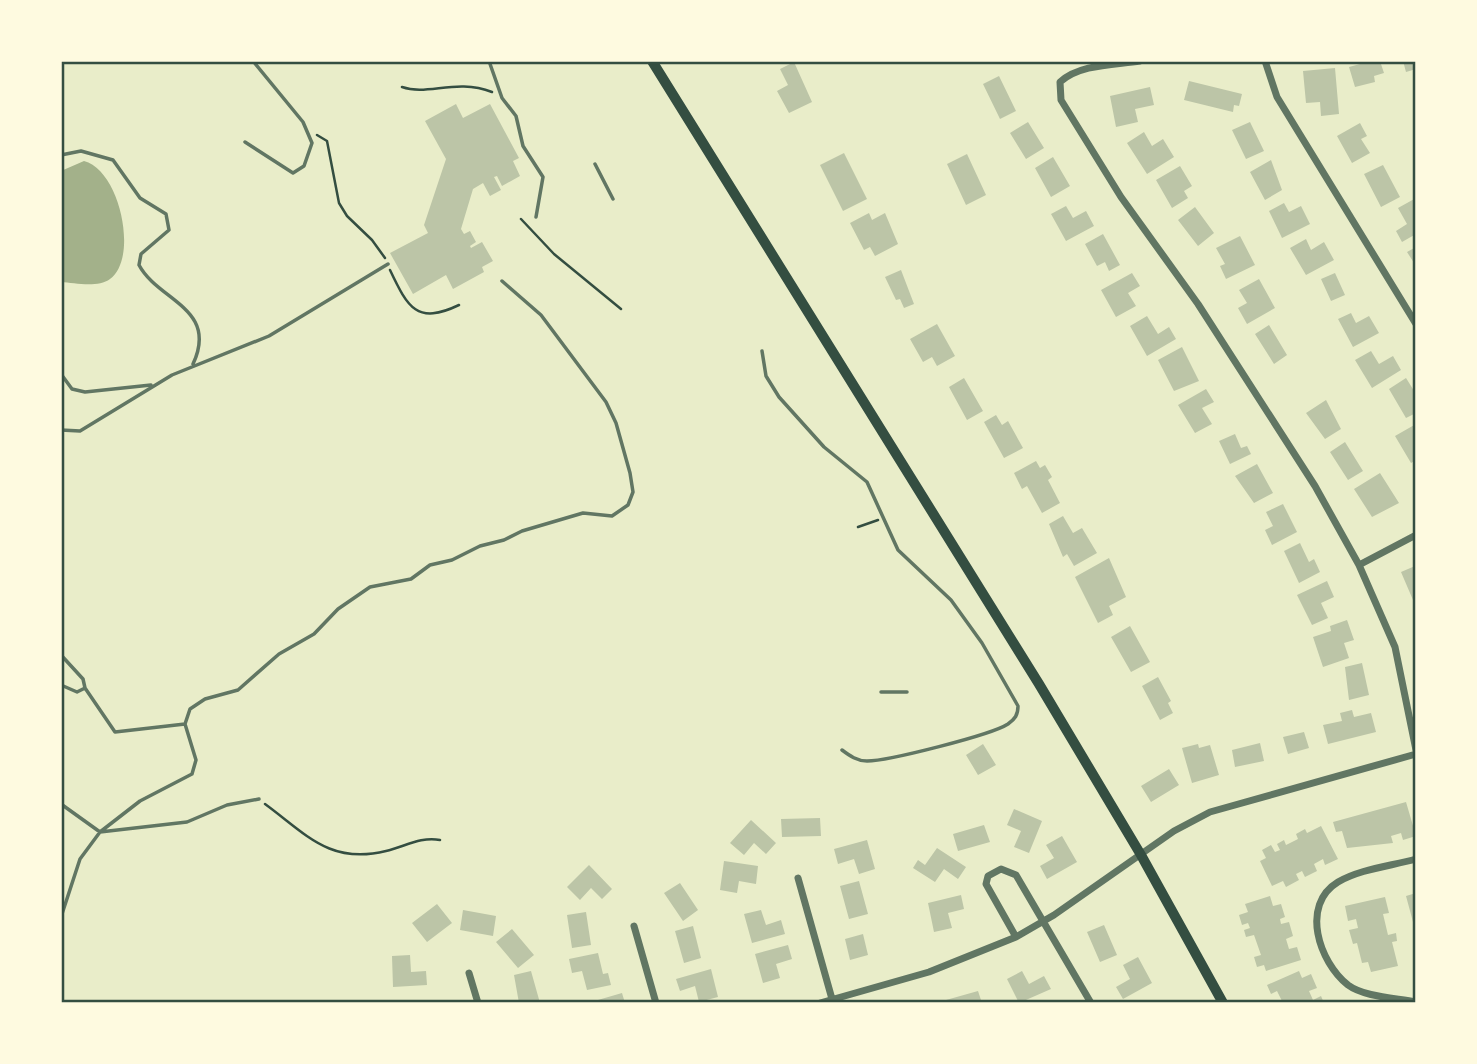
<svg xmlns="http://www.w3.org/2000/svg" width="1477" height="1064" font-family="Cabin,sans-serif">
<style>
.water{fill:#a3b18a}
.building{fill:#bcc5a7}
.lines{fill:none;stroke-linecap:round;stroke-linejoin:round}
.path{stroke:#344e41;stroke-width:2.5}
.service{stroke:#617663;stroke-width:3.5}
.minor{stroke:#617663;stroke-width:7}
.secondary{stroke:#344e41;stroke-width:10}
.neatline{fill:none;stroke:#344e41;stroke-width:2.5}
</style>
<rect width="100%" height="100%" fill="#e9edc9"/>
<path class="water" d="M84,161C120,170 139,258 110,279C98,288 75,283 61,282V171Z"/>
<path class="building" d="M1371,61H1380L1384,73L1374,76L1375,82L1355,87L1349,67Z
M1403,61H1416V69L1406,72Z
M794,62L812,102L789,113L777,91L788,85L780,69Z
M1335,68L1339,114L1321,116L1320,102L1306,103L1303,71Z
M999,76L1016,111L1000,119L983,84Z
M1189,81L1242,94L1239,106L1234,105L1233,112L1184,100Z
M1150,87L1154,105L1135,109L1138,122L1116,127L1110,96Z
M456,104L463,118L490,104L519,158L513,161L520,176L502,186L497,176L494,177L501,190L490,196L483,183L473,189L461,229L464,234L470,231L476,242L470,246L471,248L482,242L493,261L482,267L484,272L453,289L446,275L413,294L390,253L428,233L424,225L446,159L425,121Z
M1028,122L1044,148L1026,159L1010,133Z
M1250,122L1264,151L1246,159L1232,130Z
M1360,123L1367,136L1361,139L1370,153L1352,163L1337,136Z
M1144,132L1152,146L1163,139L1174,157L1147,174L1127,143Z
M844,153L867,199L843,211L820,165Z
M967,154L986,195L966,205L947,164Z
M1053,157L1070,186L1051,197L1035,168Z
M1271,160L1282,190L1265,200L1250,172Z
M1383,165L1400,197L1381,207L1364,174Z
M1180,166L1192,186L1184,191L1188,198L1172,208L1156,180Z
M1416,198V234L1402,242L1396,231L1407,224L1398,208Z
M1284,203L1289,212L1301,206L1310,224L1282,238L1269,211Z
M1066,206L1073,218L1086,211L1094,226L1066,241L1051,214Z
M1195,207L1214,233L1198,246L1178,220Z
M869,213L872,220L885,213L898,244L875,256L870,247L864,250L850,223Z
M1103,234L1120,265L1109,271L1105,262L1097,266L1085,244Z
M1240,236L1255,265L1226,279L1220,266L1225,264L1216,248Z
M1306,239L1311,250L1324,242L1334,260L1306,275L1290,248Z
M1416,247V266L1407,252Z
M901,270L914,304L904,308L900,299L896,300L885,277Z
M1132,273L1140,286L1128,293L1136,306L1116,317L1101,290Z
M1335,273L1345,295L1331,301L1321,279Z
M1259,279L1275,308L1247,324L1238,308L1247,303L1239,290Z
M1351,313L1356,323L1369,316L1379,333L1353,347L1338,319Z
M1147,316L1158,334L1169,327L1176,339L1147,356L1130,326Z
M937,324L955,356L937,366L932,357L923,362L910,339Z
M1269,325L1287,355L1274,364L1255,334Z
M1182,347L1199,381L1174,391L1158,360Z
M1371,351L1379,364L1393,356L1401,370L1372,388L1355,360Z
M964,378L983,411L967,420L949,387Z
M1406,378L1416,394V413L1406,418L1389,389Z
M1206,389L1214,402L1202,408L1212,424L1195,433L1178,405Z
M1326,400L1341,429L1325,439L1306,413Z
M996,415L1002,425L1008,421L1023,448L1004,458L984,422Z
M1416,424V460L1411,463L1395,436Z
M1235,434L1241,448L1247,446L1251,454L1230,464L1219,441Z
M1345,442L1363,471L1348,480L1330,452Z
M1036,461L1040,468L1045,465L1052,477L1048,480L1060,503L1042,513L1027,486L1022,489L1014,473Z
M1257,464L1273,493L1254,503L1235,476Z
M1380,473L1399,503L1372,517L1354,489Z
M1283,504L1297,532L1272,545L1265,530L1273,526L1266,512Z
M1063,516L1073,533L1082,528L1097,553L1074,566L1067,554L1063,557L1049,524Z
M1300,543L1309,562L1314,559L1320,572L1299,583L1284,551Z
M1109,558L1126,597L1109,606L1113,615L1098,623L1075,577Z
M1415,566L1416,598L1413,600L1401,572Z
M1327,581L1334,597L1321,603L1328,618L1312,625L1297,595Z
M1347,620L1354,640L1344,643L1349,658L1323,667L1313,637L1331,631L1330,626Z
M1130,626L1150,662L1131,672L1111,637Z
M1362,663L1369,695L1349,700L1345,667Z
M1158,677L1171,701L1168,703L1173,713L1160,720L1142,686Z
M1352,710L1354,717L1371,713L1376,732L1328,744L1323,725L1342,721L1340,713Z
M1304,732L1309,748L1288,754L1283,737Z
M1260,743L1264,761L1235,767L1232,750Z
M983,744L996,765L978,775L966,755Z
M1198,744L1199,748L1210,745L1219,775L1192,783L1182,748Z
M1169,769L1179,785L1151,802L1141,786Z
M1406,802L1416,836L1403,840L1401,833L1391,836L1393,843L1347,848L1342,831L1336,832L1333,822Z
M1014,809L1042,821L1029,853L1014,847L1021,831L1007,825Z
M820,818L821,836L782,837L781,819Z
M751,820L776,843L766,854L754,843L744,855L730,843Z
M984,825L990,842L958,851L953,834Z
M1321,826L1338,859L1325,865L1323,859L1314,864L1317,871L1305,877L1302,871L1296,874L1299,880L1286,887L1283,881L1272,886L1260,861L1266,858L1262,850L1271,845L1275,852L1280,850L1277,844L1284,840L1286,845L1298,839L1296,834L1305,829L1307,833Z
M1062,836L1077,862L1047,879L1040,866L1054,858L1046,845Z
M867,840L875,869L859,874L854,859L838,864L834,849Z
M937,848L966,867L958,879L944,869L935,882L913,868L918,860L925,865Z
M724,861L758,866L756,884L739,881L737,893L720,890Z
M589,865L612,889L602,899L591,888L580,900L567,887Z
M859,881L868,914L849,919L840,886Z
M680,883L698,910L683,921L664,893Z
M1416,893V922H1413L1406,896Z
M961,895L964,909L948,913L952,928L934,932L928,903Z
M1270,896L1273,906L1281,904L1285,917L1280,919L1281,924L1289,922L1293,936L1286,939L1289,949L1297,947L1301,960L1266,971L1264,965L1257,967L1254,957L1261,955L1254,935L1246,937L1244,930L1250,928L1248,923L1242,925L1239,915L1248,912L1245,904Z
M1385,897L1389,913L1383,914L1388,935L1396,933L1397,941L1392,942L1398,966L1371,972L1368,962L1362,963L1357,943L1353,944L1349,930L1358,928L1356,919L1348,921L1345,906Z
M437,904L452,923L427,942L412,923Z
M463,910L496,916L493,936L460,930Z
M761,910L766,925L781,920L785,934L752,943L744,914Z
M586,912L591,945L572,948L567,915Z
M1104,925L1117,955L1100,962L1087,932Z
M693,926L701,958L684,963L675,931Z
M512,929L534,955L518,968L496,942Z
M863,934L868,955L850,960L845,939Z
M788,945L792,959L776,964L780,978L763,983L755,954Z
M598,953L603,974L608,973L611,985L587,990L582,971L572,973L569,959Z
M410,955L411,972L426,971L427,985L393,987L392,956Z
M1138,957L1152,983L1123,999L1116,987L1130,979L1123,965Z
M711,969L718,997L699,1002L695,986L680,991L676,979Z
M531,971L540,1003H519L514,975Z
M1022,971L1029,984L1044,976L1051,989L1019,1003L1007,979Z
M1299,971L1302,978L1311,974L1317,988L1309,991L1313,1000L1321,996L1324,1003H1283L1277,991L1271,994L1267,985Z
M978,991L982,1003H947L946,1000Z
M622,993L625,1003H591V1002Z"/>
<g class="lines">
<path class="path" d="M402,87C428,96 456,78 492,92
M317,135L327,141L339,203L347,216L372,240L385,258
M521,219L554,254L621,309
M390,270C408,308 417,325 459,305
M858,527L878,520
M265,804C306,834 330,865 386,851C404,847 421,836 440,840"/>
<path class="service" d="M489,61L502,98L516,116L523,146L543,177L536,217
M245,142L293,173L304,166L312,143L303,122L253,61
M61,155L81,151L113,160L140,198L166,214L169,230L141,254L139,265C158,301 219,308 193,364
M595,164L613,199
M762,351L766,376L779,397L824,447L867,482L898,550L951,600L982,643L1018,706C1018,715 1015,719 1008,724C991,735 888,761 867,761C857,761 850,756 842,750
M61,374L72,389L85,392L151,385
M61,430L80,431L172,375L269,336L388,264
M61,655L83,679L85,688L77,692L61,685
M85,688L115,732L185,724
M881,692H907
M61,804L100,832L187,822L227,805L259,799
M61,917L80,859L100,832L140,801L192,774L196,760L185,724L190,709L205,699L238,690L279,654L314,634L338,609L370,587L411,579L430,565L452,560L480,546L504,540L522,531L583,513L612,516L628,505L633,492L630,473L616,423L606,402L541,315L502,281"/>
<path class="minor" d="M1140,61C1114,65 1080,64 1060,82L1061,100L1121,197L1198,304L1315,486L1359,565L1395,647L1416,750
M1265,61L1277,97L1416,324
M1359,565L1416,535
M1416,859C1391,866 1360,869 1338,882C1300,905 1319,962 1348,985C1364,997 1396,998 1416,1002
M798,878L832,999
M634,926L656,1003
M1016,937L986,884L988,876L1001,869L1016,875L1091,1003
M469,973L478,1003
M820,1003L929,972L1016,937L1054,915L1174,831L1210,812L1416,754"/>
<path class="secondary" d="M652,61L1039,684L1141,855L1223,1003"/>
</g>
<rect width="1477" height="1064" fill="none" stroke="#fefae0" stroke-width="126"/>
<rect x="63" y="63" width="1351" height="938" class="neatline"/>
</svg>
